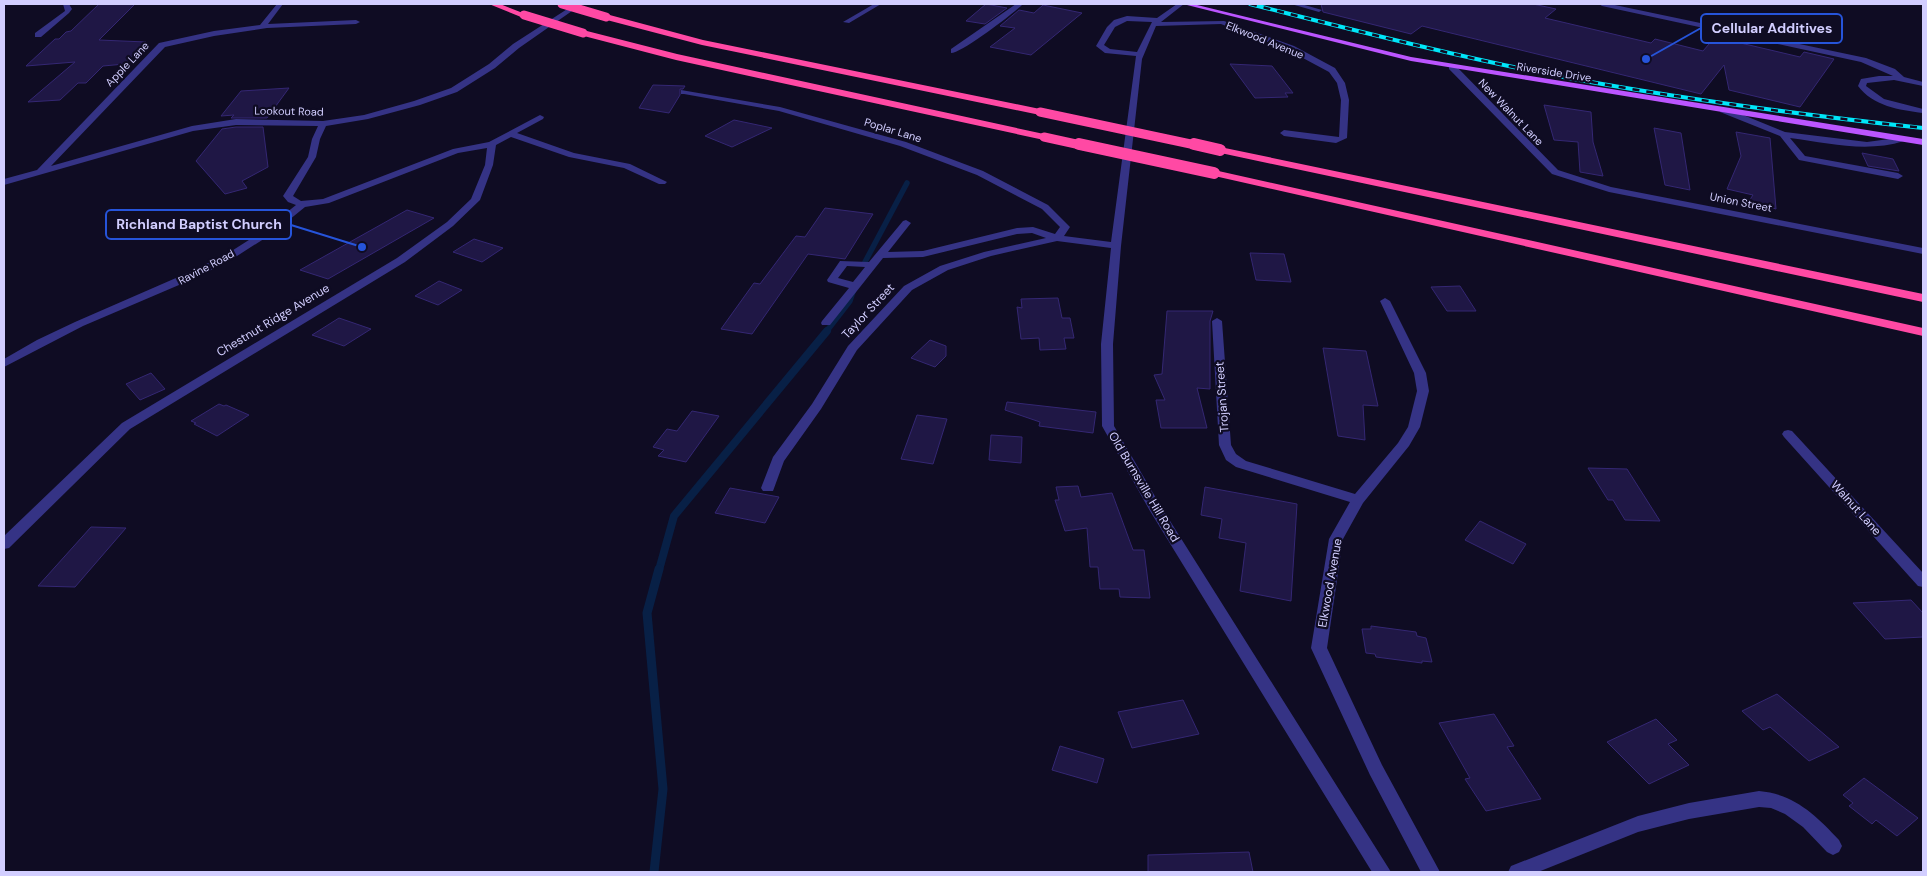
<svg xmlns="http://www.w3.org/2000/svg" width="1927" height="876" font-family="'DM Sans',sans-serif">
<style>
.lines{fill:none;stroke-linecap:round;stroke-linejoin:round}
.stream-far2{stroke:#082046;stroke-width:5.5}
.stream-far1{stroke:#082046;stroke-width:8}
.stream{stroke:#082046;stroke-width:9}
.building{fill:#1f1745;stroke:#342773}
.minor{fill:#353385;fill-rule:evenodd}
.major{fill:#b5f;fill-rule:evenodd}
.highway{fill:#ff49a4;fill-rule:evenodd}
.rail-casing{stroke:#00e6f9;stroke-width:4}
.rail{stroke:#0f0c23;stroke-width:2.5;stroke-dasharray:7;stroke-linecap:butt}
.highway-bridge-far1{stroke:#ff49a4;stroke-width:9}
.highway-bridge{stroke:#ff49a4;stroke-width:12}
.labels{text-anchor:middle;stroke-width:4.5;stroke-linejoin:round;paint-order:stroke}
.far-street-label{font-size:11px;fill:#d2ceff;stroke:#0f0c23}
.street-label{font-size:12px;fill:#d2ceff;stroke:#0f0c23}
.leader{fill:none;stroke:#2654da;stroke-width:2}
.callout-dot{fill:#2654da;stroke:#0f0c23;stroke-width:2}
.callout{fill:#0f0c23;stroke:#2654da;stroke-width:2}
.callout-label{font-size:14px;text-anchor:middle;font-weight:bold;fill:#d2ceff}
</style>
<rect width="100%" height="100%" fill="#0f0c23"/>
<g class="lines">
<path class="stream-far2" d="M865,262L907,183
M826,332L850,301L853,292"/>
<path class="stream-far1" d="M659,570L674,516L827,331"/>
<path class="stream" d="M654,872L663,789L647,613L659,569"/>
</g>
<path class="building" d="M99,4H135L99,40L146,42L125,64L103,66L86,83H78L60,100L28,102L75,62L26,66L55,39H59L66,32L71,31Z
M986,4L1007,8L985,24L966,21Z
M1321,4H1533L1556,9L1545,18L1651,43L1655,39L1703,51L1715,37L1800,57L1804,52L1834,59L1800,107L1729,90L1724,65L1701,94L1422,26L1411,34L1323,12Z
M1043,5L1082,13L1031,55L990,47L1015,28L1000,26L1019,10L1034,13Z
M1230,64L1272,66L1293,93H1285L1288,97L1255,98Z
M653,85L685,86L683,89H680V95L669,113L639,108Z
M289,88L267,118H231L234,115L221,116L241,91Z
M1544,105L1591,112L1593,142L1603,176L1580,172L1578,142L1554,140Z
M734,120L772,128L732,147L705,136Z
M236,127H263L268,167L242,181L247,188L225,194L196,161L222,129Z
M1654,128L1681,133L1690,190L1665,185Z
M1736,132L1770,138L1776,209L1749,201L1753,195L1727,189L1741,156Z
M1862,153L1893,159L1899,171L1868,166Z
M825,208L873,214L845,259L808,254L752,334L721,329L754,283L760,284L796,236L805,237Z
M407,210L434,218L328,279L300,270Z
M474,239L503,248L482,262L453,252Z
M1250,253L1284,254L1291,282L1256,280Z
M439,281L462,290L438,305L415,296Z
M1460,286L1476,311H1447L1431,287Z
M1058,298L1062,318H1070L1074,338H1064L1066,349L1040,350L1039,338L1021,339L1017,307L1022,308L1021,299Z
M1167,311H1213L1210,321V389L1197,388L1207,428H1161L1156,400H1165L1154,375L1162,374Z
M339,318L371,329L344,346L312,335Z
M930,340L946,346V356L935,367L911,358Z
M1323,348L1366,351L1378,406L1363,405L1365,440L1338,436Z
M151,373L165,389L140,400L126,384Z
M1007,402L1096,412L1093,433L1039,426L1040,422L1005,410Z
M219,404L224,406L226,405L249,415L217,436L194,424L196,423L191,421Z
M692,411L719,416L686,462L658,456L664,450L653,447L667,429L677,431Z
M917,415L947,419L933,464L901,459Z
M991,435L1022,437L1021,463L989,460Z
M1588,468L1627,469L1660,521L1625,520L1613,500H1608Z
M1078,486L1081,497L1112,493L1133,550H1144L1150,598L1120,597L1119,589H1100L1098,567H1090L1087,528L1065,531L1055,500H1059L1056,487Z
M1205,487L1297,504L1291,601L1240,591L1246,543L1219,538L1222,519L1201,515Z
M730,488L779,497L765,523L715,513Z
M1480,521L1526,544L1513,564L1465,540Z
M91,527L126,528L75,587L38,586Z
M1911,600L1923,613V637L1885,639L1853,603Z
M1371,626L1416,632L1417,636L1426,638L1432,662L1422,661V663L1376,657L1375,654L1366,653L1362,629H1371Z
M1777,694L1839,747L1809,761L1770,727L1763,730L1742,711Z
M1183,700L1199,734L1132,748L1118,712Z
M1494,714L1514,746L1507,747L1541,799L1486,811L1465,779L1470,778L1439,723Z
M1656,719L1677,740L1668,744L1689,765L1649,784L1607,742Z
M1060,746L1104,759L1097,783L1052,770Z
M1864,778L1918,818L1897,836L1876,820L1872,824L1849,806L1853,803L1843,795Z
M1249,852L1253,872H1148V855Z"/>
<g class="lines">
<path class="minor" d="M63,4H69L72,9L69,13L41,37H35V33L65,11Z
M277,4H283L268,24L356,20L360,22L356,24L267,28L214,36L165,47L51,166L192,126L236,119L323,121L364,115L414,101L451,88L489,64L513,44L575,4H582L519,48L495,68L457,92L420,105L368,119L326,126L320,139L316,157L293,196L301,201L323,199L453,149L489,142L540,115L544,117L543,119L517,133L574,153L630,164L667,182L665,184H659L624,168L569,157L511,137L496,145L493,165L480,200L453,226L405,262L130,429L9,548L4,549V536L122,423L397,258L447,222L471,199L485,165L487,148L458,153L329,203L305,207L273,233L237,256L200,276L83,326L4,367V359L37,340L75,322L192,271L230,252L266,229L296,205L288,202L283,196L308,157L312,139L318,126L236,125L193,131L4,185V179L37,170L159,43L214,31L260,25Z
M874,4H881L849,23L843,22Z
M1016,4H1023C1014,13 962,53 951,53V49Z
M1177,4H1184L1161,22L1224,21L1294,46L1335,68L1345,83L1349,100L1347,138L1336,143L1284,136L1280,133L1284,130L1339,137L1341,100L1337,83L1329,72L1288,50L1221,24L1156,26L1142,59L1121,246L1113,344L1114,426L1160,505L1391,872H1372L1150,511L1102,426L1101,344L1111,248L1057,241L991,256L948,270L912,290L857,350L821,409L784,461L773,491H763L761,488L773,457L812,404L848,346L904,286L940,266L984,252L1046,238L1032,233L1017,234L923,257L883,258L830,325H822L821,323L822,321L849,288L828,282L827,280L840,261L869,262L903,221L906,220L911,223L888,252L923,251L1017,228L1033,227L1055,234L1060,227L1042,209L977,175L900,146L779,111L684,94H681V90L780,107L906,142L983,171L1048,205L1070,227L1064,236L1111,242L1136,56L1105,53L1096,46L1107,27L1114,20L1127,16L1157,18ZM1127,21L1152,22L1137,52L1110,49L1104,45L1115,27ZM847,266L865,267L853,282L838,278Z
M1291,4H1301L1322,10L1319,12Z
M1599,4H1610L1866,58L1895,69L1904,77L1923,82V86L1894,80L1867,83L1866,86L1884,99L1923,109V113C1899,110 1873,106 1858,86L1861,79L1879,76H1893L1861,62L1602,6Z
M1449,65H1455L1558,170L1611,187L1923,248V254L1609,192L1552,174L1449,69Z
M1720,108H1726L1785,132L1867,142L1904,137V141C1866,153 1829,143 1790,138L1805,156L1898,173L1903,176L1898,179L1799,160L1780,136L1720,112Z
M1385,298L1390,301L1426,373L1429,391L1420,427L1409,446L1363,503L1343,539L1327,648L1382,765L1440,872H1421L1370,775L1311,648L1329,539L1350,502L1236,467L1226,460L1219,445L1212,321L1217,318L1222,321L1231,445L1236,454L1246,461L1355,494L1398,443L1408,427L1417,391L1414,373L1380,301Z
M1788,430L1792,431L1923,573V587L1918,586L1784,437L1782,434L1784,431Z
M1759,791C1794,794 1816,815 1839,840L1842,846L1839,852L1833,855L1827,852L1803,827L1785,814L1771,808L1759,807L1689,819L1638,832L1538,872H1508L1511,866L1638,816L1689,803Z"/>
<path class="major" d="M1183,4H1193L1411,57L1923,139V145L1411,61Z"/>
<path class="highway" d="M489,4H500L528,15L521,17Z
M606,14L703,40L1040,109L1045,112L1040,115L702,45L603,19L602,17Z
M583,30L677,54L1044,134L1049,137L1044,140L676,60L580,35L579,33Z
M1220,147L1923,294V302L1216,152L1215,150Z
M1214,170L1923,328V336L1210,175L1209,173Z"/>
<defs>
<path id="rail" d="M1250,4C1354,30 1458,57 1563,77C1682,99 1803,115 1923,128"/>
</defs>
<use href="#rail" class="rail-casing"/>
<use href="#rail" class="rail"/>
<path class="highway-bridge-far1" d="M562,4L606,17
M524,15L583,33
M1040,112L1200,146
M1044,137L1085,146"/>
<path class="highway-bridge" d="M1079,144L1214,173
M1194,144L1220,150"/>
</g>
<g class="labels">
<g class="far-street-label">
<text transform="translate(1265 40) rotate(22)" y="4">Elkwood Avenue</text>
<text transform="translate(127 64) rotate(-46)" y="4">Apple Lane</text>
<text transform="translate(1554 72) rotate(9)" y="4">Riverside Drive</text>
<text transform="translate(289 111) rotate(1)" y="4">Lookout Road</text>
<text transform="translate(1511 112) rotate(46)" y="4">New Walnut Lane</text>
<text transform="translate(893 130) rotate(17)" y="4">Poplar Lane</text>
<text transform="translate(1741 202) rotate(11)" y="4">Union Street</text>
<text transform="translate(206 267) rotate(-28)" y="4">Ravine Road</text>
</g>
<g class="street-label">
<text transform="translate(868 311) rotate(-47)" y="4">Taylor Street</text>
<text transform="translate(273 320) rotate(-31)" y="4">Chestnut Ridge Avenue</text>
<text transform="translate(1222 397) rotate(-94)" y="4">Trojan Street</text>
<text transform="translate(1144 487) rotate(59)" y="4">Old Burnsville Hill Road</text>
<text transform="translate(1856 508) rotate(48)" y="4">Walnut Lane</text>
<text transform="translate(1330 583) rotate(-80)" y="4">Elkwood Avenue</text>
</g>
</g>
<path class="leader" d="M1646 59L1701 28M362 247L291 225"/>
<g class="callout-dot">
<circle cx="1646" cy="59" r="5"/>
<circle cx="362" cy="247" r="5"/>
</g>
<g class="callout">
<rect x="1701" y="14" width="141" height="29" rx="5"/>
<rect x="106" y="210" width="185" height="29" rx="5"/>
</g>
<g class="callout-label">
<text x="1772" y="33">Cellular Additives</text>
<text x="199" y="229">Richland Baptist Church</text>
</g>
<rect width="1927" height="876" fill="none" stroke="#d2ceff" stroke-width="10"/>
</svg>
